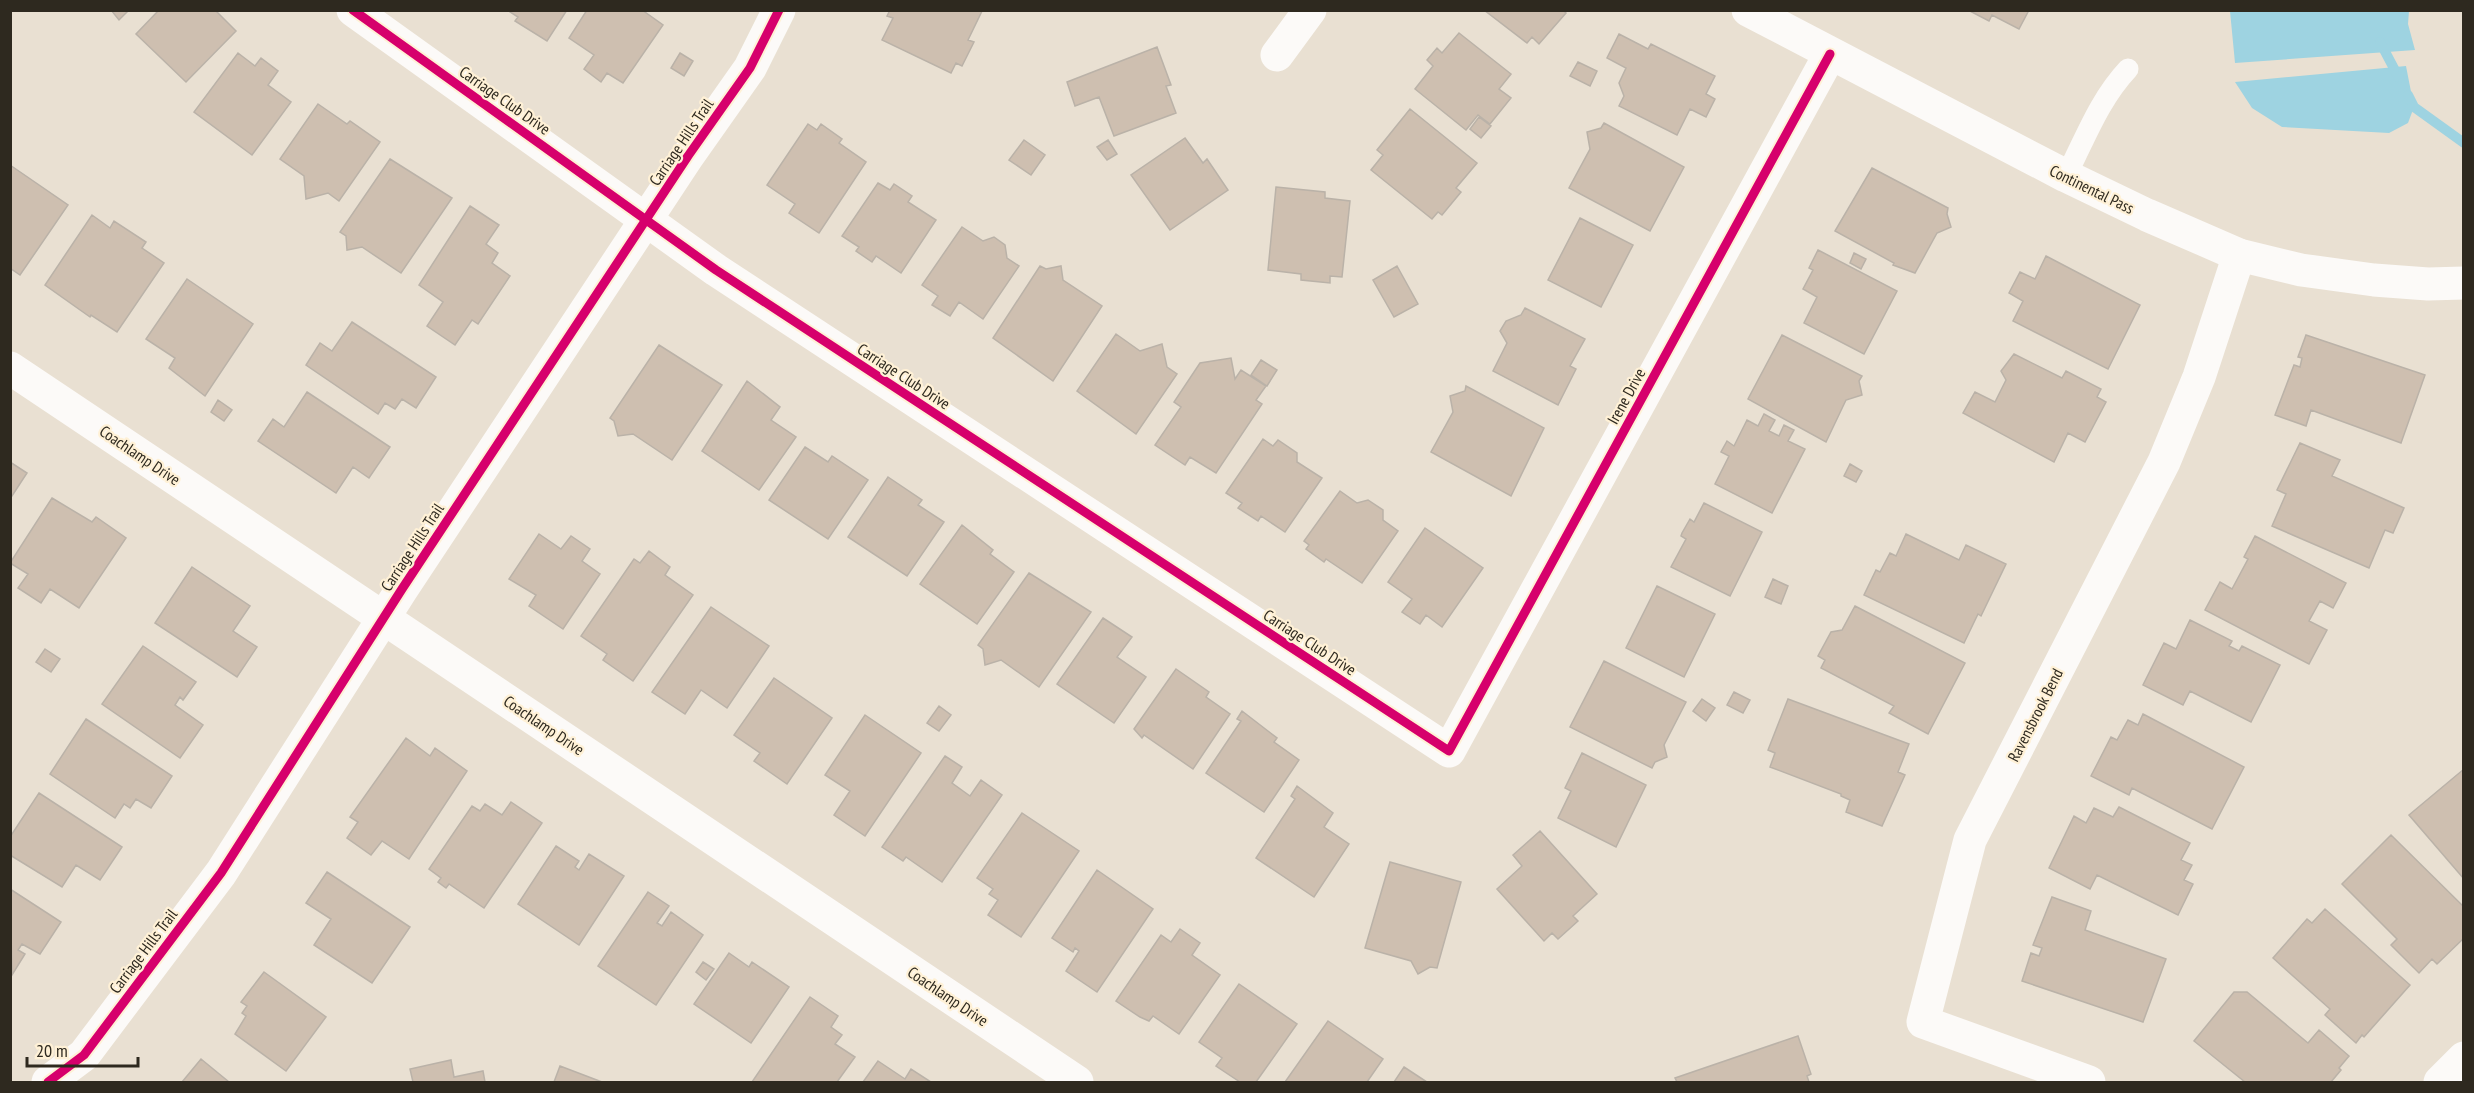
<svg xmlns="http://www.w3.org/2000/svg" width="2474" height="1093" font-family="'PT Sans Narrow',sans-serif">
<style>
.water{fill:#9ed3e1}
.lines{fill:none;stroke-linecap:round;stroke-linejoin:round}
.stream{stroke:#9ed3e1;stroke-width:10}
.building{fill:#cebfb0;stroke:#bab2a8;stroke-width:1.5}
.service{stroke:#fcfaf8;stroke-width:21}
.minor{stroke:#fcfaf8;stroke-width:33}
.tertiary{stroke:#fcfaf8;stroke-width:33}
.cycleway-casing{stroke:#fff1d6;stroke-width:13}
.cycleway{stroke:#d6006c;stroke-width:9}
.labels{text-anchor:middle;stroke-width:4.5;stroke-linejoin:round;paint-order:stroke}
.street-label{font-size:16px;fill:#2e291f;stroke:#fff1d6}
</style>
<rect width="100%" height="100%" fill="#e9e0d2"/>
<path class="water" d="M2230,11H2409L2408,24L2415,50L2235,63Z
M2406,66L2414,107L2408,123L2389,133L2282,127L2252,108L2235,82Z"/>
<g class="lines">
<path class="stream" d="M2380,42L2399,78
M2408,95L2414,107L2464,143"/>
</g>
<path class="building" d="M111,10H129L119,20Z
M159,10H215L236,31L186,82L136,34Z
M507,10H567L547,41L515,21L518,17Z
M587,10H642L663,25L623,83L607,73L601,82L584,69L594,55L569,38Z
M890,10H982V11L968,40L974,42L962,66L956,63L951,73L882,40L893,18L887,16Z
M1484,10H1563L1566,13L1539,44L1532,37L1527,43Z
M1968,10H2029L2019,29L1992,15L1989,21Z
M1459,33L1511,74L1499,89L1511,98L1490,124L1478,115L1466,130L1415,89L1433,66L1427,60L1437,48L1442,53Z
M1619,34L1648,49L1651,44L1715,76L1706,94L1715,99L1706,117L1690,109L1677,135L1619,106L1624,96L1619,83L1626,68L1607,58Z
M1157,47L1171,85L1166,86L1176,113L1114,136L1099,97L1075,106L1067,82Z
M238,53L255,66L261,58L278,71L268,85L291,102L252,155L194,112Z
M680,53L693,61L684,76L671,68Z
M1578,62L1597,71L1590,86L1570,76Z
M318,104L347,124L350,121L380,142L339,201L328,193L306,199L304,176L280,159Z
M1410,109L1477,163L1456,188L1461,192L1442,215L1438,212L1432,219L1371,170L1383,155L1377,150Z
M1479,117L1491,126L1481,138L1470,129Z
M1604,123L1684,167L1650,231L1569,188L1590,149L1587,132L1601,128Z
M808,124L817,130L821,124L842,139L839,143L866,162L819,233L789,213L795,204L767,185Z
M1185,138L1203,163L1207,159L1228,190L1170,230L1131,175Z
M1024,140L1045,155L1031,175L1009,160Z
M1108,140L1117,154L1107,160L1097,147Z
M390,159L452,198L401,273L362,247L347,250L346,236L340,232Z
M10,165L68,205L20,275L10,268Z
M1872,168L1948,208L1947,214L1951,227L1937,233L1915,273L1893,265L1894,263L1835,231Z
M878,183L890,190L894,184L912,196L908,202L936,220L901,273L876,256L872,262L856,251L859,247L842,236Z
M1276,187L1325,192V198L1350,201L1342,277L1330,276V283L1301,280V274L1268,270Z
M470,206L499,225L486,244L498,253L492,263L510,276L478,324L472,320L455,345L427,326L443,302L419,285Z
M92,215L110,228L114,221L146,242L142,248L164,263L117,332L91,315L90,317L45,285Z
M1580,218L1633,245L1601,307L1548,280Z
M962,227L983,241L994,237L1005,245L1007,258L1019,266L983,319L959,302L950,316L932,305L938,296L922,285Z
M1818,250L1897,291L1864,354L1804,323L1817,297L1803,289L1813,270L1809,268Z
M1854,253L1866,259L1861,269L1850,263Z
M2046,256L2140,305L2108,369L2013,321L2023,301L2009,293L2020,272L2035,279Z
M1040,266L1046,269L1061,266L1063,280L1102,306L1053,381L993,338Z
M1397,266L1418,304L1394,317L1373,280Z
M187,279L253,324L205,396L169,368L175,358L146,339Z
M1525,308L1585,339L1570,366L1576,369L1558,405L1493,371L1507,343L1500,331L1506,321L1521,315Z
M352,322L436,377L416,408L402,399L395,409L385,403L378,414L306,365L320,343L332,351Z
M1116,334L1140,351L1162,344L1167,367L1177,374L1136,434L1077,391Z
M1782,335L1862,376L1859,381L1862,395L1846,400L1826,442L1748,399Z
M2306,335L2425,375L2401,443L2311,410L2306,426L2275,415L2294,365L2300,367L2302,358L2298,357Z
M659,345L722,385L672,460L633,434L618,436L614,421L610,418Z
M2014,354L2062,378L2066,371L2101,389L2097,397L2106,402L2085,442L2068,433L2054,462L1963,413L1975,392L1995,402L2006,380L2001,371Z
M1231,358L1235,379L1241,370L1266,386L1256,400L1262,404L1216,473L1190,457L1185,465L1155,445L1181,407L1174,402L1200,363Z
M1261,360L1277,370L1267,386L1251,375Z
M747,381L780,407L771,420L796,437L759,490L702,451Z
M1466,386L1544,428L1511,496L1431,452L1453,412L1450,396L1465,391Z
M307,392L390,447L369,478L353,467L336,493L258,441L273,419L284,427Z
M218,400L232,410L224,421L211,412Z
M1764,414L1775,420L1769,431L1779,436L1784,425L1794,430L1788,441L1805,449L1772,513L1715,484L1729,456L1721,452L1727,441L1734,446L1747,420L1758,426Z
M1263,439L1273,446L1278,440L1297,453V462L1322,478L1285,532L1261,516L1258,521L1238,508L1242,503L1226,493Z
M2300,443L2340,460L2332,476L2404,508L2393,533L2385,530L2369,568L2272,526L2286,494L2277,490Z
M805,447L828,462L832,456L868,480L828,539L769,500Z
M10,462L27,473L10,499Z
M1850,464L1862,471L1856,482L1844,476Z
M888,477L922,500L918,505L944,522L907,576L848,537Z
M1340,491L1357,503L1368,500L1383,510V520L1398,531L1362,583L1326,559L1324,562L1306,549L1309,545L1304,541Z
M52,498L92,522L96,517L126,538L79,608L50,589L41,603L18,588L28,574L10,563Z
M1704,503L1762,532L1730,596L1671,567L1686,539L1681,536L1682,533L1690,519L1694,522Z
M962,525L993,550L990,554L1014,572L977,624L920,584Z
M1425,528L1483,568L1442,627L1426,615L1420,624L1402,612L1412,599L1388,582Z
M539,534L561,549L571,536L590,549L582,561L600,574L563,629L529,606L536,595L509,579Z
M1906,534L1959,560L1966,545L2006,564L1981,616L1978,614L1964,643L1864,595L1876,570L1880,572L1890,553L1896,556Z
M2255,536L2346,583L2333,608L2320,601L2309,621L2327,630L2309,664L2205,610L2220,582L2232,589L2248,559L2244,557Z
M649,551L670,567L665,575L693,595L633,681L603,660L607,654L581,636L634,559L640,563Z
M192,567L250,606L233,631L257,647L237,677L155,623Z
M1029,573L1091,612L1039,687L1001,660L985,665L983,649L978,645Z
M1773,579L1788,586L1781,604L1765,597Z
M1657,586L1715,614L1684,677L1626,648Z
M1855,606L1965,663L1928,734L1889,713L1894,706L1821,668L1825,660L1818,656L1831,632L1842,630Z
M711,607L769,646L727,708L701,690L685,714L652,692Z
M1103,618L1132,637L1117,657L1146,677L1114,723L1057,684Z
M2190,620L2232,641L2229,646L2239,651L2242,646L2280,665L2251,722L2190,691L2183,705L2143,685L2164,643L2176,649Z
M143,646L196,682L183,700L180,697L175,705L203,725L180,758L102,704Z
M45,649L60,659L51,672L36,662Z
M1604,661L1686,702L1664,745L1667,757L1655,762L1652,768L1570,727Z
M1176,669L1209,692L1206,697L1230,714L1193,769L1144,735L1142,738L1134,729Z
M774,678L832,718L787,784L754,761L760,753L734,735Z
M1734,692L1750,700L1743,713L1727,705Z
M1702,699L1715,708L1706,721L1693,711Z
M1788,699L1909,744L1898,772L1905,775L1882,826L1846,812L1850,800L1841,796V794L1770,767L1775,753L1768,750Z
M939,706L951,715L939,731L927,723Z
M1242,711L1277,738L1274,742L1299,760L1264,812L1206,773L1241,721L1237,719Z
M2143,714L2244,767L2212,829L2132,788L2129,795L2091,776L2111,737L2117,740L2128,720L2138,725Z
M865,715L921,753L865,836L834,815L850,791L825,775Z
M86,719L172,776L151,808L136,799L130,808L124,804L115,818L50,774Z
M406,738L430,756L435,748L467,771L409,859L382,841L371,855L347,838L358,822L350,817Z
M1582,753L1646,785L1616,847L1558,818L1571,791L1565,788Z
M945,756L962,767L952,783L970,796L981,780L1002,795L942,882L906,857L903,861L882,847Z
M2464,769V879L2409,815Z
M1297,786L1333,813L1324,827L1349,844L1314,897L1256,858L1295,799L1291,796Z
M39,793L122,847L100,880L76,865L62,887L10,855V837Z
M511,802L542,823L484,908L449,884L446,888L438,882L441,878L429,869L472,806L480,811L485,804L502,815Z
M2119,807L2190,843L2181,860L2192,865L2184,880L2193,884L2178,915L2097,875L2090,889L2049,868L2074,816L2086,823L2094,808L2113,817Z
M1022,813L1079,851L1021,937L988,915L998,900L989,894L993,889L977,878Z
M1540,831L1597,894L1573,916L1578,921L1558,939L1552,933L1544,941L1497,889L1522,866L1513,855Z
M2391,835L2464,907V938L2437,964L2432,959L2419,973L2391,945L2397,939L2342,884Z
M556,846L579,861L575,867L579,870L589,854L624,876L579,945L518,904Z
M1390,862L1461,882L1437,968L1430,967L1418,974L1411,961L1365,948Z
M1097,870L1153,909L1097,992L1066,971L1079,951L1075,948L1073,952L1052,938Z
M327,872L410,927L372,983L314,945L331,919L306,903Z
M10,889L61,922L40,954L22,944L18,950L25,954L12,975Z
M648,892L669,906L657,923L662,926L671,912L703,935L656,1005L598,966Z
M2052,897L2091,911L2085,930L2166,959L2143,1022L2022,981L2031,953L2039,956L2042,948L2033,945Z
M2325,909L2410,985L2364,1037L2362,1035L2356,1043L2325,1015L2330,1009L2273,958L2307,919L2312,923Z
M1180,929L1200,943L1192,955L1220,975L1179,1034L1153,1016L1149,1021L1140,1017L1116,1001L1161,935L1171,942Z
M729,953L749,967L752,962L789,987L751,1043L694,1004Z
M703,962L714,969L706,980L696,972Z
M264,972L326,1017L286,1071L235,1034L246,1016L242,1013L247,1006L241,1002Z
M1239,984L1297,1024L1256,1082H1240L1216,1066L1222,1058L1199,1042Z
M2234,992H2247L2308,1043L2319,1030L2349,1056L2339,1068L2341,1070L2331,1082H2245L2194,1041Z
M810,997L838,1016L831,1027L842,1035L835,1044L855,1057L837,1082H752Z
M1328,1021L1383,1059L1367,1082H1285Z
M1798,1036L1811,1074L1807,1076L1809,1082H1677L1675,1078Z
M201,1059L229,1082H182Z
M451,1060L454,1077L483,1071L485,1082H413L410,1069Z
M878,1061L905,1079L911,1069L931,1082H863Z
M560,1066L602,1082H554Z
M1404,1067L1427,1082H1394Z"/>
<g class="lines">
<path class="service" d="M2066,176C2085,139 2099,100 2128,69"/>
<path class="minor" d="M353,10L716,270L1449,751L1830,54
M1277,55L1310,10
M10,368L1077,1082
M2089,1082L1923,1022L1970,840L2164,462L2199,377L2239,255
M2440,1082L2464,1058"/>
<path class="tertiary" d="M1748,10L2066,176L2147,215L2239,255L2301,270L2374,280L2428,284L2464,283
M48,1082L84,1055L221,873L402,589L688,156L750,68L779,10"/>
<defs>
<path id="cycleway" d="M353,10L716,270L1449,751L1830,54
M48,1082L84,1055L221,873L402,589L688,156L750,68L779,10"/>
</defs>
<use href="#cycleway" class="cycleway-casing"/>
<use href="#cycleway" class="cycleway"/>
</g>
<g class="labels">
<g class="street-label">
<text transform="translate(505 100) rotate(35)" y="6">Carriage Club Drive</text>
<text transform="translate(681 142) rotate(-56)" y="6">Carriage Hills Trail</text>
<text transform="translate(2092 189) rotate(26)" y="6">Continental Pass</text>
<text transform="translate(904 376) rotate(33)" y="6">Carriage Club Drive</text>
<text transform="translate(1626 396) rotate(-61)" y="6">Irene Drive</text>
<text transform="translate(140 455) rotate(34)" y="6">Coachlamp Drive</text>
<text transform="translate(412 547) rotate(-57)" y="6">Carriage Hills Trail</text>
<text transform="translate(1310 642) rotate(33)" y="6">Carriage Club Drive</text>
<text transform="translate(2035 715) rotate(-63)" y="6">Ravensbrook Bend</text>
<text transform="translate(544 725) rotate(34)" y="6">Coachlamp Drive</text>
<text transform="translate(143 951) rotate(-53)" y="6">Carriage Hills Trail</text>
<text transform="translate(948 996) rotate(34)" y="6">Coachlamp Drive</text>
</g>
</g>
<rect width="2474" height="1093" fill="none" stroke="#2e291f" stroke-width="24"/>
<path d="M27 1057v9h111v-9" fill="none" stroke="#2e291f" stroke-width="3"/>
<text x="36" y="1057" font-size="18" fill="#2e291f" stroke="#fff1d6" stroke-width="4.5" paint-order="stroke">20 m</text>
</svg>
